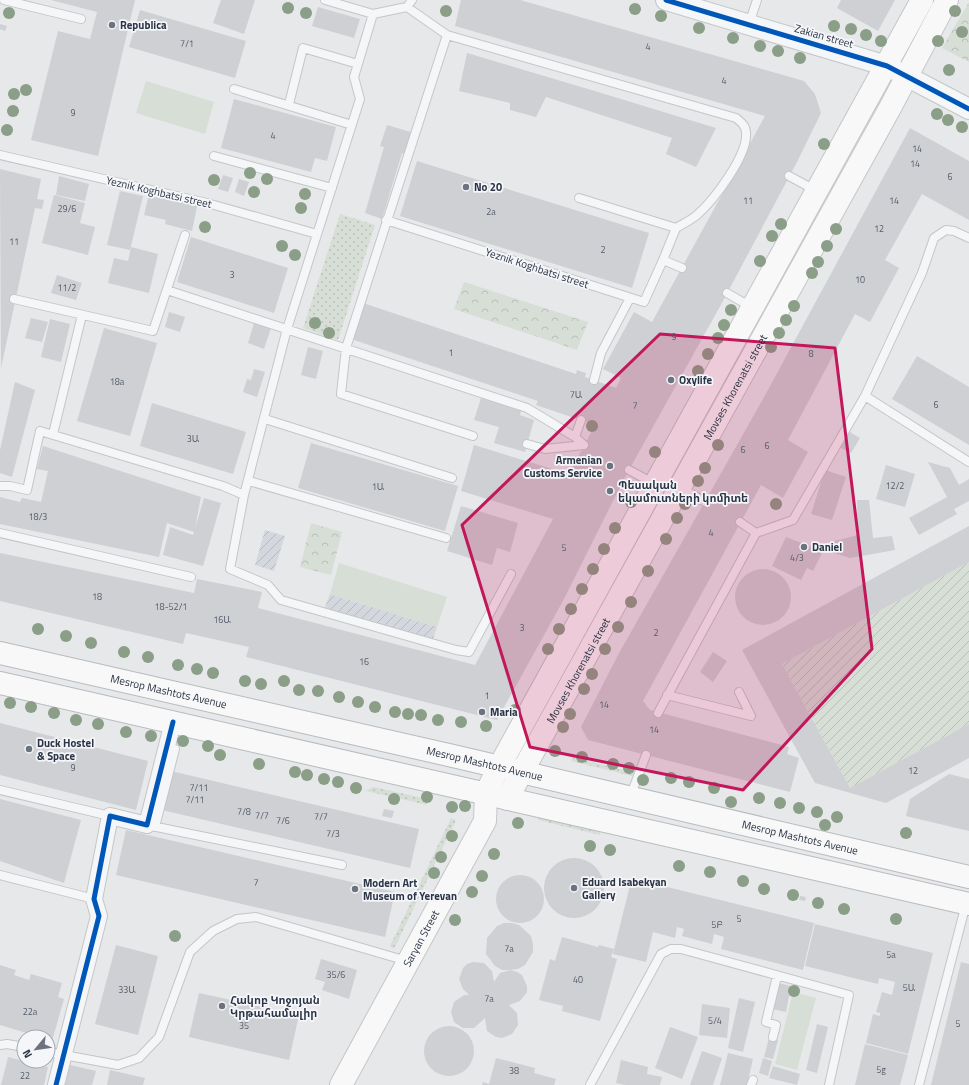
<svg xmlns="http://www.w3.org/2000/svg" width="969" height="1085" font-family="'Titillium Web','Noto Sans Armenian',sans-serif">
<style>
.industrial{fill:url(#industrial-furrows)}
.grass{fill:url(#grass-dots)}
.park{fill:url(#park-crowns)}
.garden{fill:url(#garden-furrows)}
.pitch{fill:#d6ded6}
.building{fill:#ced0d3}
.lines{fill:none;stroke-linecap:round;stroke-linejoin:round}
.service-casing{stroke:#c4c6c8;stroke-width:10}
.minor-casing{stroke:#c4c6c8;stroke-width:18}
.tertiary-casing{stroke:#c4c6c8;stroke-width:22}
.secondary-casing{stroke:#c4c6c8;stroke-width:24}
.trunk-casing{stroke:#b8bbbf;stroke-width:24}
.service{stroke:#f5f6f7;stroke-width:8}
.minor{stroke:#f5f6f7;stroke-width:16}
.tertiary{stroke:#f5f6f7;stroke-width:20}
.secondary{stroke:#f8f8f8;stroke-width:22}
.trunk{stroke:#f8f8f8;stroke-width:22}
.cycleway-casing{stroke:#f4f6f9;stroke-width:8}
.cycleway{stroke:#0057b8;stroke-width:5}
.tree{fill:#8a9e88}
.marked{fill:#c2185b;fill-opacity:0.2;stroke:#c2185b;stroke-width:3;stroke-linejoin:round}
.poi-dot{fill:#6c737f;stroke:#f4f6f9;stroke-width:1.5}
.labels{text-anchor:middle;stroke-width:3.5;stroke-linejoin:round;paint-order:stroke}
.number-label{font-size:9px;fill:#545c69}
.poi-label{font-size:11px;font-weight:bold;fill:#2b3445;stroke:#f4f6f9;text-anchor:start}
.street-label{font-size:11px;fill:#2b3445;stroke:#f4f6f9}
</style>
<defs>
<pattern id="industrial-furrows" width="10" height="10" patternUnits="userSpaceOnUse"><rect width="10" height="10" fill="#d4d7dd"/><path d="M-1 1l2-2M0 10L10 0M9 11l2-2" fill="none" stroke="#b6b9bf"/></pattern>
<pattern id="grass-dots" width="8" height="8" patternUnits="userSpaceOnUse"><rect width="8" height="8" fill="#d6ded6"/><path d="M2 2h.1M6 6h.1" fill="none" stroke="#b8bfb9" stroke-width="1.8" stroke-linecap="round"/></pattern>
<pattern id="park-crowns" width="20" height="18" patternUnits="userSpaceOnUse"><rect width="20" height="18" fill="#d6ded6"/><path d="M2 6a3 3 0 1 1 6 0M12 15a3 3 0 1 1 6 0" fill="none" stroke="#b8bfb9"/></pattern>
<pattern id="garden-furrows" width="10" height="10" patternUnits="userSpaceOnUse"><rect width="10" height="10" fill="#d6ded6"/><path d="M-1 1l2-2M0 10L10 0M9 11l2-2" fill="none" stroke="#b8bfb9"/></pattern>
</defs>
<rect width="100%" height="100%" fill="#e6e8ea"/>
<path class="industrial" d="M265,530L285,536L274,571L255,565Z
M330,594L437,627L433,639L324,609Z"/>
<path class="grass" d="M340,214L375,225L338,340L303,328Z
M572,757L635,773L632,776L571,761Z
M373,787L428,799L427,805L366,791Z
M539,816L600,831V835L538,820Z
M451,818L456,820L394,949L390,946Z"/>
<path class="park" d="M969,2V62L942,48Z
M464,282L588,322L577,350L454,309Z
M311,523L342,532L331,575L300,567Z"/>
<path class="garden" d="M969,562V724L850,788L782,664Z"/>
<path class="pitch" d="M146,81L214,102L205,134L136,113Z
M339,563L447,597L437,627L330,594Z
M793,992L816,998L797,1070L775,1064Z"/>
<path class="building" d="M51,0H135L98,156L31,140L58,31L90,39L97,12Z
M221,0H255L244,34L213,23Z
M461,0H520L804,81L815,94L821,113L797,162L723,301L624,479L564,599L497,720L246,657L249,647L186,633L183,644L0,601V553L194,593L197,579L262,592L258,608L475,665L553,519L461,491L474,445L569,474L595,425L536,405L538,401L351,339L363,303L576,374L577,370L582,372L586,373L585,377L616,388L621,378L603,369L634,312L652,322L765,116L455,26Z
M841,0H895L878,31L837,8Z
M318,7L360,19L354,38L312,26Z
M140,10L246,41L235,78L129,47Z
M0,24L7,26L5,31L0,29Z
M467,53L598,92L716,128L696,167L666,154L672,138L546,97L536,117L510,110V103L459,91Z
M234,99L336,127L327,161L315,158L311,172L221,148Z
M387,125L411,132L405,154L402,153L382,219L365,213L384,147L380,146Z
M910,128L969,161V220L922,194L885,260L899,268L870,322L855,314L788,440L808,452L783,498L761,485L643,701L650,710L789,747L787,754L799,758L790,792L588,740L581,727L618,655L763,399Z
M417,161L649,233L632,288L400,216Z
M0,169L41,179L37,199L44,200L42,209L35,208L1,368Z
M223,175L233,178L228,192L218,189Z
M59,176L89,184L85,201L56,195Z
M239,179L249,182L244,196L235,192Z
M150,190L198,202L192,231L165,224L166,220L144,215Z
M120,191L143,196L130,250L107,245Z
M54,195L85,203L80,223L95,227L88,255L42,243Z
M191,237L288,268L274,313L177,282Z
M131,247L158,254L149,293L108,283L114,258L128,261Z
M57,275L82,283L76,300L51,293Z
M169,312L185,317L180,332L165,327Z
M31,318L48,322L42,342L25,338Z
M50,319L70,324L61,362L41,357Z
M254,323L271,328L264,349L248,343Z
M104,328L157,343L130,436L77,421Z
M308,347L323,351L316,379L301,375Z
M917,356L969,387V445L892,399Z
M254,369L265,372L257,397L243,392L247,379L251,380Z
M15,382L35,390L12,477L0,473V450Z
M481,398L521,410L520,415L534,420L525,452L494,443L499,427L474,420Z
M152,403L246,432L233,474L140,446Z
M848,431L860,438L851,453L839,447Z
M311,443L458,486L445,531L298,488Z
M43,446L201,497L195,528L204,498L221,503L203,566L163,555L170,527L193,535L194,532L167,523L159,557L0,524V497L20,502L22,498L41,502L48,471L37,469Z
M928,462L950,468L959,485L969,479V501L954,509L957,514L919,535L909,518L947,497Z
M886,465L915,474L905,507L876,499Z
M825,470L846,477L832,520L811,514Z
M857,500H869L873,538L892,536L895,550L850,558L831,552L835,541L858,535Z
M461,506L518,523L510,552L497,548L492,565L447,551Z
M969,526V562L782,664L850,788L969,724V758L886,803L815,783L742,650Z
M786,537L823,551L813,571L807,568L801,580L772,566Z
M735 597a28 28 0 1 1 56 0a28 28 0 1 1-56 0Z
M713,652L727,661L713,682L700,672Z
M0,723L148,761L136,810L0,775Z
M171,771L419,829L410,868L162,810Z
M949,774L969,779V831L906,816L910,799Z
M0,799L81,820L64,883L0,861Z
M384,809L394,811L392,818L382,816Z
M126,830L395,892L385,937L116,875Z
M544 888a30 30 0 1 1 60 0a30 30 0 1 1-60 0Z
M496 899a24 24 0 1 1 48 0a24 24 0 1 1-48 0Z
M631,881L654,887L655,884L814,923L803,970L721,949L724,937L714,934L712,944L682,936L684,929L677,927L675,938L653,932L646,962L613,954Z
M800,896L806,897L805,901L799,900Z
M504,923H512L519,925L531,936L533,944V952L525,965L518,969L510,970L517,972L522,975L527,986V992L520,1001L509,1005L517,1013L518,1025L512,1034L502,1038L496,1037L487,1031L485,1018L474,1028H463L454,1022L451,1012L454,1002L464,995H469L463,989L459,979L463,968L467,964L473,962L484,963L492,971L494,982L500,973L510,970H502L495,966L486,954L487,938L497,926Z
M815,924L933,953L908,1054L866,1043L873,1014L880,1016V1013L876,1012L882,992L892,995L895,982L879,978L878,984L805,966Z
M562,937L598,947L599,945L614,949L611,957L617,959L600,1021L562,1011L563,1006L539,1000L550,959L555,961Z
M116,945L158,956L138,1035L95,1024Z
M321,959L357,970L349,999L322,990L325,982L315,979Z
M961,962L969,964V1085H931Z
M0,965L16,970L14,975L29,980L31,974L62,983L58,997L64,999L52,1041L48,1039V1037H40L0,1025Z
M778,983L791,986L786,1012L772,1009Z
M199,993L299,1015L289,1060L189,1037Z
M739,998L755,1002L743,1052L728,1048Z
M702,1004L730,1008L727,1038L699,1035Z
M817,1024L828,1027L817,1073L806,1070Z
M424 1051a25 25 0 1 1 50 0a25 25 0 1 1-50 0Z
M670,1027L698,1037L682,1079L655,1068Z
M769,1038L778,1040L773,1059L764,1057Z
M865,1044L908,1055L900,1085H855Z
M702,1051L722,1058L713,1085H690Z
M728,1053L753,1059L747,1085H720Z
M8,1057L48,1067L44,1085H1Z
M496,1058L535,1068L534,1073L556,1079L554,1085H482L483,1082L489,1084Z
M763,1058L772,1061L768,1076L759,1073Z
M621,1060L648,1067L647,1074L662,1077L660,1085H625L616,1083Z
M66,1064L96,1071L92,1085H61Z
M773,1066L800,1074L797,1085L769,1078Z
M110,1070L145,1078L143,1085H107Z"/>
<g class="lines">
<defs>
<path id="service" d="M4,0L81,19
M325,0L373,14L407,7L412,0
M407,7L447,35L346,348L341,394L473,436
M373,14L354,77L360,99L287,329L244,495L230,569L268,585L281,600L456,650L469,652L511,574
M749,24L757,0
M447,35L736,118C741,122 746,126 746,133C748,155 714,200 697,215C691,220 683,224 676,228
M234,89L352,125
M289,104L303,48L358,64
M0,155L207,203L317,234
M214,156L332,188
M789,176L815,190
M579,198L676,228L663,260L682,268
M386,220L644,302L663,260
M167,290L527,408L575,437L584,445
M727,293L751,307
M14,299L153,331L185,235
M594,380L601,353L630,298
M865,396L969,462
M265,419L452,478
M53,434L82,315
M575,437L581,420
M527,444L545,449L584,445
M629,470L655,484
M249,481L446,538
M0,486H10L27,490L40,431L223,486L244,495
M680,487L705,502
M740,522L756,533L793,520L865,396L922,273L934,238L946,230L954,231L969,238
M0,533L191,577
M667,695L751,716L739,692
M658,713L756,533
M0,790L110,816
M630,797L646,755
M147,825L342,865
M155,827L175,749
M0,875L94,899
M773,1037L776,1025L766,1022L777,976
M0,1045L7,1044L24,1047
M48,1052L118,1065L139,1058L159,1037L190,952L213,931L237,919L256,917L407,961
M590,1085L661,954L671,949H681L849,995L829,1085
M751,1085L753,1080
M919,1085L966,904"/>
<path id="minor" d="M56,1085L99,916L94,899L110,816L147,825L173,722"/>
<path id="tertiary" d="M666,0L887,66L969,109"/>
<g id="secondary">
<path id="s1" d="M507,799L890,108L947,0"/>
<path id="s2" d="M341,1085L485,821L486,793L499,767L922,0"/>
</g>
<g id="trunk">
<path id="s3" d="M0,653L453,756L969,877"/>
<path d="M0,683L969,904"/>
</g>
</defs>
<use href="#service" class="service-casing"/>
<use href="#minor" class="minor-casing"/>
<use href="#tertiary" class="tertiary-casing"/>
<use href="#secondary" class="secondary-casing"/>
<use href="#trunk" class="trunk-casing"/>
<use href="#service" class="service"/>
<use href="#minor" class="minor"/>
<use href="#tertiary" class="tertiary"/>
<use href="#secondary" class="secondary"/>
<use href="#trunk" class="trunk"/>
<defs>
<path id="cycleway" d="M666,0L887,66L969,109
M56,1085L99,916L94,899L110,816L147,825L173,722"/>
</defs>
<use href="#cycleway" class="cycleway-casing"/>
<use href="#cycleway" class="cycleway"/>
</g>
<g class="tree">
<circle cx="288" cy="8" r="6"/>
<circle cx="635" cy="9" r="6"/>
<circle cx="446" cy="11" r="6"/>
<circle cx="955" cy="11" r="6"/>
<circle cx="9" cy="13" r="6"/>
<circle cx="306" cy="13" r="6"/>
<circle cx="661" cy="16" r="6"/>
<circle cx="834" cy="26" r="6"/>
<circle cx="699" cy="28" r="6"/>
<circle cx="851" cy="29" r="6"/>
<circle cx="962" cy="32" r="6"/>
<circle cx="866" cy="35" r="6"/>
<circle cx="733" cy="38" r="6"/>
<circle cx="881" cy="41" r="6"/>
<circle cx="938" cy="41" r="6"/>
<circle cx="760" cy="46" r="6"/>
<circle cx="778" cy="51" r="6"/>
<circle cx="800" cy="58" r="6"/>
<circle cx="949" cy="70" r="6"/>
<circle cx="26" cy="90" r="6"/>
<circle cx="14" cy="94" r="6"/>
<circle cx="13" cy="111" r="6"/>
<circle cx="937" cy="114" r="6"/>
<circle cx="948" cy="120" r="6"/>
<circle cx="962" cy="127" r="6"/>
<circle cx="7" cy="130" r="6"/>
<circle cx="824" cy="144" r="6"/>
<circle cx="250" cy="173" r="6"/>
<circle cx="267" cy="179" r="6"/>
<circle cx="214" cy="180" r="6"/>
<circle cx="254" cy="192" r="6"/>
<circle cx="305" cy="194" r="6"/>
<circle cx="301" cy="208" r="6"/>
<circle cx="781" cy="224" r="6"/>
<circle cx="205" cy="227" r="6"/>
<circle cx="836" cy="229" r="6"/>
<circle cx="772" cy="236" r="6"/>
<circle cx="282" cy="246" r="6"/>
<circle cx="827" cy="246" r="6"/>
<circle cx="295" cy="255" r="6"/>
<circle cx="760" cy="261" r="6"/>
<circle cx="818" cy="262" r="6"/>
<circle cx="812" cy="273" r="6"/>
<circle cx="794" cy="306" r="6"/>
<circle cx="731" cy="310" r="6"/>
<circle cx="786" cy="320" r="6"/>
<circle cx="315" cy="323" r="6"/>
<circle cx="724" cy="325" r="6"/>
<circle cx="329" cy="333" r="6"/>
<circle cx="779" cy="333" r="6"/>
<circle cx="718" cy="338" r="6"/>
<circle cx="771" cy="347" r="6"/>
<circle cx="708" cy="354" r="6"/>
<circle cx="698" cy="371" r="6"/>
<circle cx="592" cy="426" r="6"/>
<circle cx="718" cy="445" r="6"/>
<circle cx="655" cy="452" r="6"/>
<circle cx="705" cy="468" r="6"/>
<circle cx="698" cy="481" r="6"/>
<circle cx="631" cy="502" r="6"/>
<circle cx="685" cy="504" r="6"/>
<circle cx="776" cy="504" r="6"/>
<circle cx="677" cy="518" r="6"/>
<circle cx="615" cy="528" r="6"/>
<circle cx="666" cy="539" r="6"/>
<circle cx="604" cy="549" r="6"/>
<circle cx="593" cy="569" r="6"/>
<circle cx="648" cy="571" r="6"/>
<circle cx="582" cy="589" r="6"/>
<circle cx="631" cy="602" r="6"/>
<circle cx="571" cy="609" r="6"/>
<circle cx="618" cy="627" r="6"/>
<circle cx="38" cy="629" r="6"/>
<circle cx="559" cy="629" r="6"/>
<circle cx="66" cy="636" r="6"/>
<circle cx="91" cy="643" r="6"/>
<circle cx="548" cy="649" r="6"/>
<circle cx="605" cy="649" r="6"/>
<circle cx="124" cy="652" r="6"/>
<circle cx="148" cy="657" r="6"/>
<circle cx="178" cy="665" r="6"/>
<circle cx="197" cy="669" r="6"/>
<circle cx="213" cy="673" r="6"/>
<circle cx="592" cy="674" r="6"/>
<circle cx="245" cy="681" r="6"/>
<circle cx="284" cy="681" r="6"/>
<circle cx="261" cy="684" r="6"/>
<circle cx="584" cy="689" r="6"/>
<circle cx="299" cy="690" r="6"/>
<circle cx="318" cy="691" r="6"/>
<circle cx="339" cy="697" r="6"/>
<circle cx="358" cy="702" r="6"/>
<circle cx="10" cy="703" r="6"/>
<circle cx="31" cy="707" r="6"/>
<circle cx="375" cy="707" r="6"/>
<circle cx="515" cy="710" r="6"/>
<circle cx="395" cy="712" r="6"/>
<circle cx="54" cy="713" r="6"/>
<circle cx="408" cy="714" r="6"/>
<circle cx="570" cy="714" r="6"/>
<circle cx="421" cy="715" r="6"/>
<circle cx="76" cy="720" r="6"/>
<circle cx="438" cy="720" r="6"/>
<circle cx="461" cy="722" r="6"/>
<circle cx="98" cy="724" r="6"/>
<circle cx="486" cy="726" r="6"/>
<circle cx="563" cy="727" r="6"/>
<circle cx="126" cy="732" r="6"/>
<circle cx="151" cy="736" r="6"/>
<circle cx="183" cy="741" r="6"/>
<circle cx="208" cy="746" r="6"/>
<circle cx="555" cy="751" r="6"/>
<circle cx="220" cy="755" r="6"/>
<circle cx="582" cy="757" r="6"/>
<circle cx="259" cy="764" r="6"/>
<circle cx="613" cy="764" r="6"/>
<circle cx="629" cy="768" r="6"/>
<circle cx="295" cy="772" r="6"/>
<circle cx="307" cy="775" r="6"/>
<circle cx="671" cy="778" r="6"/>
<circle cx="324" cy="779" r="6"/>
<circle cx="643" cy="780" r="6"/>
<circle cx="338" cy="782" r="6"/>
<circle cx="689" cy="782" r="6"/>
<circle cx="356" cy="788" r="6"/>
<circle cx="714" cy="788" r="6"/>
<circle cx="427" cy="797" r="6"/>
<circle cx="759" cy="798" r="6"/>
<circle cx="394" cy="799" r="6"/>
<circle cx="731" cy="802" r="6"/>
<circle cx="780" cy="803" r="6"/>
<circle cx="465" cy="806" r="6"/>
<circle cx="452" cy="807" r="6"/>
<circle cx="799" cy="808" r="6"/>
<circle cx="817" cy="812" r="6"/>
<circle cx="837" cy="817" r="6"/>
<circle cx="518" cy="823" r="6"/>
<circle cx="825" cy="825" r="6"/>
<circle cx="906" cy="833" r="6"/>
<circle cx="452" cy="836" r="6"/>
<circle cx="590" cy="846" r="6"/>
<circle cx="610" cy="850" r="6"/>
<circle cx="494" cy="854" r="6"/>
<circle cx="441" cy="857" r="6"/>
<circle cx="679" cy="866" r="6"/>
<circle cx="710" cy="872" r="6"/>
<circle cx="434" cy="873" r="6"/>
<circle cx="482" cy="876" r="6"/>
<circle cx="743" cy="881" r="6"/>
<circle cx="764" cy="889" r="6"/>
<circle cx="472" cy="892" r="6"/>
<circle cx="793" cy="895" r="6"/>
<circle cx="818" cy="903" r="6"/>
<circle cx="844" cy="909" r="6"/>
<circle cx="896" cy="919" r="6"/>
<circle cx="455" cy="920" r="6"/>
<circle cx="175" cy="936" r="6"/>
<circle cx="794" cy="991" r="6"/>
</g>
<path class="marked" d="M660,334L835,348L872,649L743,790L530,747L462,525Z"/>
<g class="poi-dot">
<circle cx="112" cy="25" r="4"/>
<circle cx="466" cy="187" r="4"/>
<circle cx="671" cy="380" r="4"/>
<circle cx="610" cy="466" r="4"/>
<circle cx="610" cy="491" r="4"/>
<circle cx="804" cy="547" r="4"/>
<circle cx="482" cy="712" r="4"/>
<circle cx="29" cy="749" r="4"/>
<circle cx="574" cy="888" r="4"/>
<circle cx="355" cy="889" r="4"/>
<circle cx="222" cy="1006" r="4"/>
</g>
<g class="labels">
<g class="number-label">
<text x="187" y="47">7/1</text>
<text x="648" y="50">4</text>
<text x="724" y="84">4</text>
<text x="73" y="116">9</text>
<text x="273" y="139">4</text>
<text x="917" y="152">14</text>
<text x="915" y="167">14</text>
<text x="950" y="180">6</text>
<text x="748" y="204">11</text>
<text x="894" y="204">14</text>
<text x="67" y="212">29/6</text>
<text x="491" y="215">2a</text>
<text x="879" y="232">12</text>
<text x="14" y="245">11</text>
<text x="603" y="253">2</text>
<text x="232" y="278">3</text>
<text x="860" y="283">10</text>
<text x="67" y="291">11/2</text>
<text x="674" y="340">9</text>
<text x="451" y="356">1</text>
<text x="811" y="357">8</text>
<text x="117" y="385">18a</text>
<text x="576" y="398">7Ա</text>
<text x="936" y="408">6</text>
<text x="635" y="409">7</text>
<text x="193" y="442">3Ա</text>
<text x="767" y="449">6</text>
<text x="743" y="453">6</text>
<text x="895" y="489">12/2</text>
<text x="378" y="490">1Ա</text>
<text x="38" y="520">18/3</text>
<text x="711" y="536">4</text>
<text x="564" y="551">5</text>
<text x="797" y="561">4/3</text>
<text x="97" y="600">18</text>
<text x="171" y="610">18-52/1</text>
<text x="222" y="623">16Ա</text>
<text x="522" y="631">3</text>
<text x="656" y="636">2</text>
<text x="364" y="665">16</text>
<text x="487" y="699">1</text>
<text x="604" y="708">14</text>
<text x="654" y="733">14</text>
<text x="73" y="771">9</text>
<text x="913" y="774">12</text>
<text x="199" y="791">7/11</text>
<text x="195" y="803">7/11</text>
<text x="244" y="815">7/8</text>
<text x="262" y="819">7/7</text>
<text x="321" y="820">7/7</text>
<text x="283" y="824">7/6</text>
<text x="333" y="837">7/3</text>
<text x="256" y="886">7</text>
<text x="739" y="922">5</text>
<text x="717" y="928">5Բ</text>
<text x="509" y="952">7a</text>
<text x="891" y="958">5a</text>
<text x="336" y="978">35/6</text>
<text x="578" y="983">40</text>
<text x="909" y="991">5Ա</text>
<text x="127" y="993">33Ա</text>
<text x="489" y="1002">7a</text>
<text x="30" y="1015">22a</text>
<text x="715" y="1024">5/4</text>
<text x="958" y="1027">5</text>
<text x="244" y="1029">35</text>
<text x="881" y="1073">5g</text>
<text x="514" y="1074">38</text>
<text x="25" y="1079">22</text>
</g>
<g class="poi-label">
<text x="120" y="29">Republica</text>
<text x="474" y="191">No 20</text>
<text x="679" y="384">Oxylife</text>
<text x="602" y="464" text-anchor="end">Armenian<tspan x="602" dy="13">Customs Service</tspan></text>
<text x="618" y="489">Պեսական<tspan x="618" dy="13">եկամուտների կոմիտե</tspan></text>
<text x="812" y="551">Daniel</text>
<text x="490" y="716">Maria</text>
<text x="37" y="747">Duck Hostel<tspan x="37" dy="13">&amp; Space</tspan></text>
<text x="582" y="886">Eduard Isabekyan<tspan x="582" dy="13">Gallery</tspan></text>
<text x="363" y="887">Modern Art<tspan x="363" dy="13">Museum of Yerevan</tspan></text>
<text x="230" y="1004">Հակոբ Կոջոյան<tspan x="230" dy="13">Կրթահամալիր</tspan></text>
</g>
<g class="street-label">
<text transform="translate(824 36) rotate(16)" y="4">Zakian street</text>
<text transform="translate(159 192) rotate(13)" y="4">Yeznik Koghbatsi street</text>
<text transform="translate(537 268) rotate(18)" y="4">Yeznik Koghbatsi street</text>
<text dy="4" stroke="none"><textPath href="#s1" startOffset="471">Movses Khorenatsi street</textPath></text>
<text dy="4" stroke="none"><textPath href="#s1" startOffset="147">Movses Khorenatsi street</textPath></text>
<text dy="4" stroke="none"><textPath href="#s3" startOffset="173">Mesrop Mashtots Avenue</textPath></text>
<text dy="4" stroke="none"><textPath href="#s3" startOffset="497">Mesrop Mashtots Avenue</textPath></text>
<text dy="4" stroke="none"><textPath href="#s3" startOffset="821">Mesrop Mashtots Avenue</textPath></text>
<text dy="4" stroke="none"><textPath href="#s2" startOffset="167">Saryan Street</textPath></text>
</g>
</g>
<g transform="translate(36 1049) rotate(241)"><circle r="19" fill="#f4f6f9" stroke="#a4a8b1"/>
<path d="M0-3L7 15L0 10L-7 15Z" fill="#6c737f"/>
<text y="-6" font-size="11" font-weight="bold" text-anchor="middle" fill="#2b3445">N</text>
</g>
</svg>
